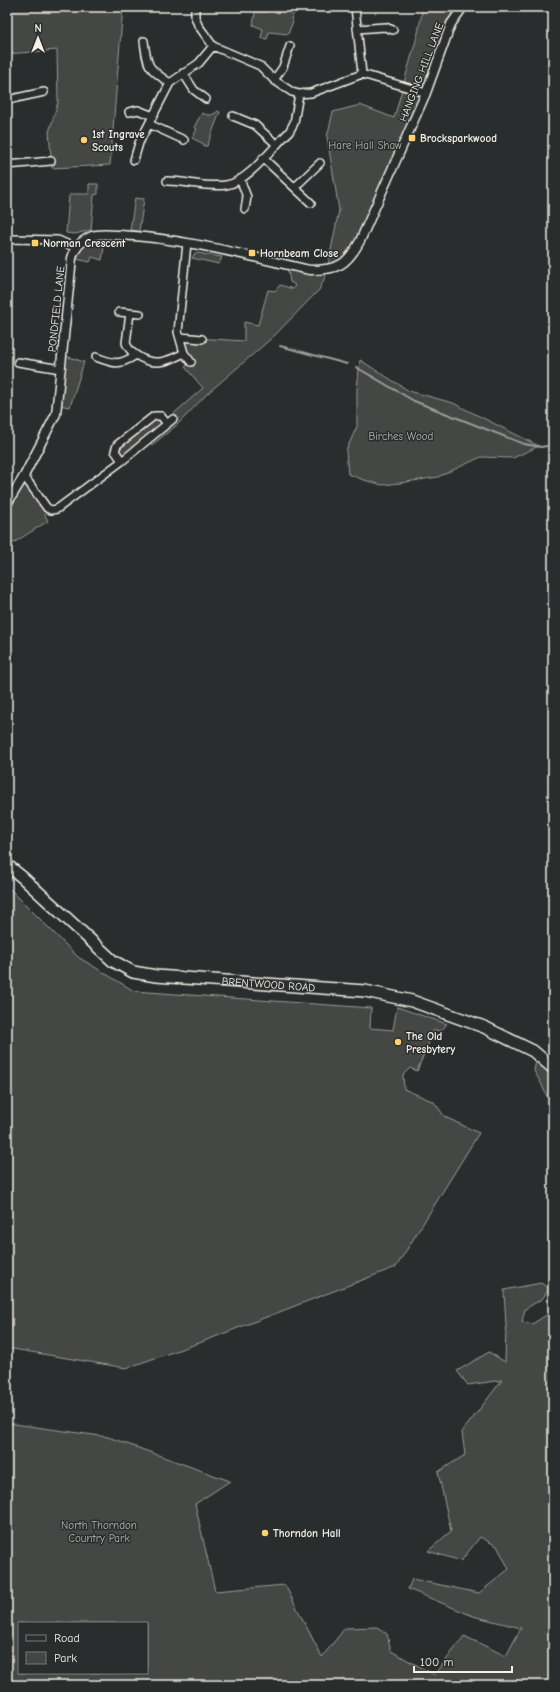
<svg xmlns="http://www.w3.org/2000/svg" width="560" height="1692" font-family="'Comic Neue',sans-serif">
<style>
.green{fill:#444645;stroke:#9c9c96;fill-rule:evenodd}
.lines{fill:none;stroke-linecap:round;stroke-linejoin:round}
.stream{stroke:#9f9f9a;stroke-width:2}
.minor-casing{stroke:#f4f1e8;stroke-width:10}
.tertiary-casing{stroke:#f4f1e8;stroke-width:11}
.primary-casing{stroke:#f4f1e8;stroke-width:14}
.minor{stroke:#2a2d2e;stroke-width:7}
.tertiary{stroke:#2a2d2e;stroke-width:8}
.primary{stroke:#2a2d2e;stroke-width:11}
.poi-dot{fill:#ffd166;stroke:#2a2d2e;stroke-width:1.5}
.labels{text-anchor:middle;stroke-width:3;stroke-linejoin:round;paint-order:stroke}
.street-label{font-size:11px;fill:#f4f1e8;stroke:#2a2d2e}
.poi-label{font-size:11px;font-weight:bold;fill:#f4f1e8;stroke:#2a2d2e;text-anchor:start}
.park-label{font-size:11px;fill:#b6b5af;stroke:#2a2d2e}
</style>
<rect width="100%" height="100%" fill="#2a2d2e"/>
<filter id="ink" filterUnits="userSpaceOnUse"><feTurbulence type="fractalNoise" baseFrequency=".025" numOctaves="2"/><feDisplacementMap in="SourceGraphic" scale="8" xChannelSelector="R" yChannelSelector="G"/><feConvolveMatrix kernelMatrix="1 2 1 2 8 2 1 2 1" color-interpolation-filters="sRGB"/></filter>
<g filter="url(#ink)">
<path class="green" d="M7,7H123L110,165L52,168L49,132L58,102L57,50L7,54Z
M280,7H297L291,19L293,21L288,34L269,32L267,39L261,38L263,29L253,25L255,12H267L268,9Z
M423,7H463L451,24L426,93L352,256L328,270L329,260L339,210L327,137L333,112L360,105L394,118L418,33Z
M218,111L220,112L207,146H204V144L192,138L197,129L194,127L202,113C209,116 212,116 218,111Z
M89,184H98V194L94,195L91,230L75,234L66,233L69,196L71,194H89Z
M135,198L144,199L139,231L130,230Z
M106,235L102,260L92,257L90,262L72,258L81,243Z
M195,253H197L222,257L219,264L192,258Z
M288,270L326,275L319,290L273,337L208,393L177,425L152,445L148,440L122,461L117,445L154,416L167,424L171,416L203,388L185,367L191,362L180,337L244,341V322L258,325L268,290L275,291L280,285L293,289L295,285L290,282Z
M63,355L84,362L70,407L58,405Z
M360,360L409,391L453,403L539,446L513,458L481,457L438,477L400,483L382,485L364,480L348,474L346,451L357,426V389Z
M24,476L47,508L45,515L48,521L7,547V504Z
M7,886L78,957L134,991L371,1008L370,1028L393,1030L397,1007L447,1024L441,1031L434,1030L417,1071L410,1068L403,1075L404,1089L434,1102L445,1117L479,1133L396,1267L199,1343L126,1368L7,1348Z
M537,1055L553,1068V1110L541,1083L534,1071Z
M541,1283L549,1289L542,1299L525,1309L522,1322L532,1324L553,1311V1685H7V1423L108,1437L230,1481L195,1504L215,1591L285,1585L322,1657L345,1628L377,1627L387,1634L391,1651L435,1675L464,1636L506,1656L521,1628L473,1616L408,1589L412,1579L479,1593L509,1569L497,1546L480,1537L461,1561L428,1551L451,1531L438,1472L465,1455L462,1432L502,1380L468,1385L457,1371L489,1352L505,1362L506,1326L504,1290ZM19,1623H147V1673H19Z"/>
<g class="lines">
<path class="stream" d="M280,346L347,364
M356,367L414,401L524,444L541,447L553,445"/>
<defs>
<path id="minor" d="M195,7V17L198,25L213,46L260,66L274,80L292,92L299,94L311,93L362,74L426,93
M355,7L362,74
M357,29L385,27L393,30
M144,41C147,66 148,69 170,83
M183,73L194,90L206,99
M274,80L283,67L290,46
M7,100L44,92
M129,112L138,110L153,116
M233,116L255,125L276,144
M149,124L184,140
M263,158L311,203
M134,160L139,143L170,83L199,63L213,46
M7,165L51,161
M240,179L247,197L245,209
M167,181C187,181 206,188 226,185C248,182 273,147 289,132L294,123L299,94
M295,187L320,163
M7,240L12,239L58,240L76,248
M187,243L178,332L184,353L191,362
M119,312L140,314
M130,313L126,343C128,348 131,352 136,355C153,367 167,362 184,353
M180,337L202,339
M96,357C114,364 119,366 136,355
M18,362L61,369
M122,461L115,451L117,445L154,416H161L167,424
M24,476L47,508L51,510L57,509L122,461L173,419"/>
<path id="tertiary" d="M7,504L24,476L56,414L72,258C75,247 82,240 92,236C100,233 110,235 119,235C184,238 248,256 310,270C338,270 347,265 360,241L426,93L451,24L463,7"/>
<g id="primary">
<path id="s1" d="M7,865L22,877L113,961L133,972L156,976L365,991L412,1001L484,1027L533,1051L553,1068"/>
</g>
</defs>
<use href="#minor" class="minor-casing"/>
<use href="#tertiary" class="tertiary-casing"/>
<use href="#primary" class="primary-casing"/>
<use href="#minor" class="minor"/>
<use href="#tertiary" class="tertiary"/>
<use href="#primary" class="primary"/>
</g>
</g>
<g class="poi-dot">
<rect x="408" y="134" width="8" height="8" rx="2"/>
<circle cx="84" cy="140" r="4"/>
<rect x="31" y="239" width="8" height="8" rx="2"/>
<rect x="248" y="249" width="8" height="8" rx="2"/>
<circle cx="398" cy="1042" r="4"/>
<circle cx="265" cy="1533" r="4"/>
</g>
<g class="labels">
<g class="street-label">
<text transform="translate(421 72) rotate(-69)" y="4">HANGING HILL LANE</text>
<text transform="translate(56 309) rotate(-84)" y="4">PONDFIELD LANE</text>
<text dy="4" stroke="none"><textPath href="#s1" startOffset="302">BRENTWOOD ROAD</textPath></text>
</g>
<g class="poi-label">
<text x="92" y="138">1st Ingrave<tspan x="92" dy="13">Scouts</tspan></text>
<text x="420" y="142">Brocksparkwood</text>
<text x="43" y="247">Norman Crescent</text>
<text x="260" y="257">Hornbeam Close</text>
<text x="406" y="1040">The Old<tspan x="406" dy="13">Presbytery</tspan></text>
<text x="273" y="1537">Thorndon Hall</text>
</g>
<g class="park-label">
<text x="365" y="149">Hare Hall Shaw</text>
<text x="401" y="440">Birches Wood</text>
<text x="99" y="1529">North Thorndon<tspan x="99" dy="13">Country Park</tspan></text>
</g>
</g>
<rect width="560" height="1692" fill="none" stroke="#2a2d2e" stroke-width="24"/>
<rect x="12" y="12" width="536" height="1668" fill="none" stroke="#f4f1e8" stroke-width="1.5" filter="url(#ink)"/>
<rect x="18" y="1622" width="130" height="52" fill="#2a2d2e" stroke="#7b7b78"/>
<rect x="26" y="1635" width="20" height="6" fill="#2a2d2e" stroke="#7b7b78"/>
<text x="54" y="1642" font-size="12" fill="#f4f1e8">Road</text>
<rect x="26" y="1652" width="20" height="12" fill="#444645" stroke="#7b7b78"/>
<text x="54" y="1662" font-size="12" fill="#f4f1e8">Park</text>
<g transform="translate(38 38)" stroke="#2a2d2e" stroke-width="3" paint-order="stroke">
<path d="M0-3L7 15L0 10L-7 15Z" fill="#f4f1e8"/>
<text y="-6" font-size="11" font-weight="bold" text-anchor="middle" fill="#f4f1e8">N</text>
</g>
<path d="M414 1666v6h98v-6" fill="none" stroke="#f4f1e8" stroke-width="2"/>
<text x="420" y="1666" font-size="12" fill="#f4f1e8" stroke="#2a2d2e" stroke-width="3" paint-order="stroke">100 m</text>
</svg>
